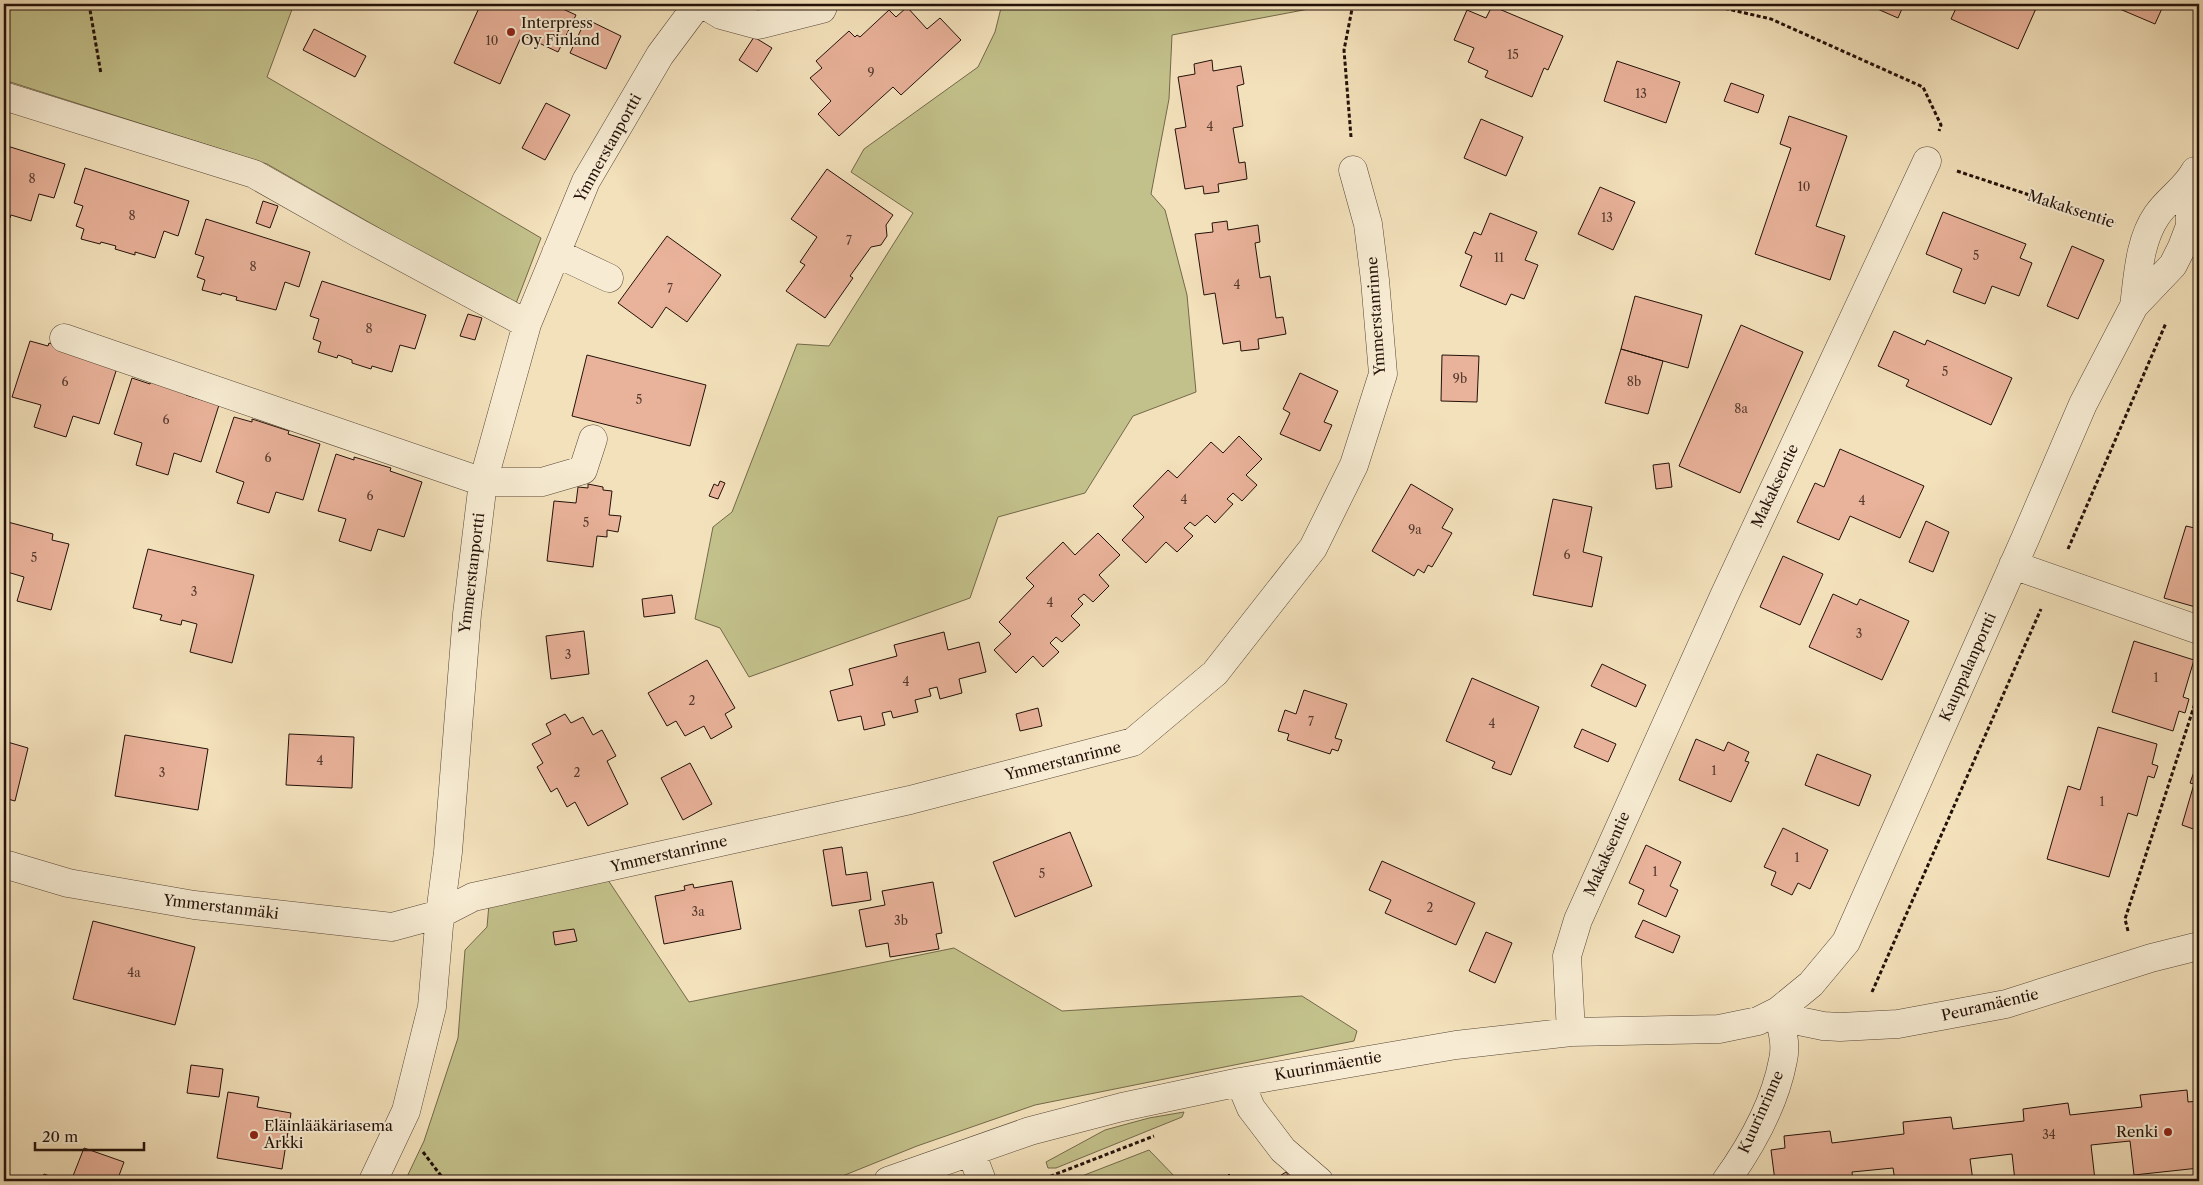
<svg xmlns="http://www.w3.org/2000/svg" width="2203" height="1185" font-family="'Libre Caslon Text',serif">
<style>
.green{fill:#c3c18b;stroke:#73694a}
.building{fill:#e9b29a;stroke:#231109}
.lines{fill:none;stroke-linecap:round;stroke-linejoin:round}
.minor-casing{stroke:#574536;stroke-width:29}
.path{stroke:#231109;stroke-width:3;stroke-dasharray:4 2.5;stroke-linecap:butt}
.minor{stroke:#f7ecd3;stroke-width:28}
.poi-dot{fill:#8f2418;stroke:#f7ecd3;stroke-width:2}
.labels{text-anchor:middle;stroke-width:4;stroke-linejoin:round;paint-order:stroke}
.number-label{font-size:12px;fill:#54392d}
.poi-label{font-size:15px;fill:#231109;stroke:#f7ecd3;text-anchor:start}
.street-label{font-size:15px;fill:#231109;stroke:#f7ecd3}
</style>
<rect width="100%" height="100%" fill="#f3e1bb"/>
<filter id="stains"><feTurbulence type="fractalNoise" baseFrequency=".004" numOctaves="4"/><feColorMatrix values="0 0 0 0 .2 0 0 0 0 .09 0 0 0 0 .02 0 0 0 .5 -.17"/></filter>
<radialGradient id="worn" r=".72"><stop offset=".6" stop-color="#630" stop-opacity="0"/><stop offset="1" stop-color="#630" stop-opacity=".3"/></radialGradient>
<path class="green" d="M4,4H294L267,77L541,238L515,306L267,164L4,80Z
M1002,4H1335L1172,35L1169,99L1151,194L1165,210L1187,295L1196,392L1133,416L1085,493L998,517L970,598L749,677L720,628L695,619L713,527L732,512L797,344L829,346L913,213L851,172L864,149L978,67L995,32Z
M606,877L689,1002L954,948L1062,1011L1302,996L1357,1031L1354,1041L1035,1105L917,1146L830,1181H405L424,1141L458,1038L465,950L487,927L489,904Z
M1184,1112L1182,1117L1056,1168H1048L1046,1162L1105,1130L1149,1118Z
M1149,1150L1179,1181H1069Z"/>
<path class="building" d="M486,4H552L576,15L558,52L522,35L500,84L454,63L479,8L484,9Z
M1866,4H1904L1898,18Z
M1958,4H2038L2018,49L1951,19Z
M2108,4H2164L2155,24Z
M1492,6L1563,36L1548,70L1544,68L1532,97L1485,77L1488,71L1468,62L1474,48L1454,40L1467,10L1486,18Z
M907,7L927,29L940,18L961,40L901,95L893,87L839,136L818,114L831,101L810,78L822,68L816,61L849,31L855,37L857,35L860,37L889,10L896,17Z
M586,19L621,36L606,69L570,53Z
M314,29L366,56L355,77L303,50Z
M754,37L772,48L757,72L739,60Z
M1212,60L1213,71L1241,66L1244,84L1237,86L1243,126L1233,128L1239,163L1245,162L1247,179L1218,184L1219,192L1204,194L1203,186L1185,189L1175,129L1186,127L1178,77L1195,74L1194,64Z
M1617,61L1680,82L1666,123L1604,101Z
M1731,83L1764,95L1758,113L1724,101Z
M546,103L570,115L545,160L522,148Z
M1789,116L1847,136L1816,226L1845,236L1830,280L1755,254L1791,148L1780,144Z
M1481,119L1523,137L1506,176L1464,158Z
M4,145L65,164L54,198L39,194L31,221L11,215L10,218L4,216Z
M85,168L189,201L178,236L164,231L155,258L135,252V255L115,249L116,246L101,242L100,244L81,239L84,229L76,226L83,206L74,203Z
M827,169L893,215L886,225L887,236L881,245L871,247L850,276L853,278L825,318L786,291L805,265L800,262L817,237L791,219Z
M1600,187L1635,202L1613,250L1578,234Z
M263,201L278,206L270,228L256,223Z
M1943,212L2026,244L2020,258L2032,263L2019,296L1992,286L1985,304L1953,292L1962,269L1926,254Z
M1490,213L1537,232L1525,260L1538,265L1524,299L1511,294L1506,305L1460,286L1472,256L1465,253L1474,232L1481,235Z
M206,219L310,252L299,287L285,282L276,310L236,300L237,297L222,293L221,295L202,290L205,280L197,277L204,257L195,254Z
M1227,221L1228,230L1258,225L1260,242L1255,243L1260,278L1270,276L1276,318L1283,317L1286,334L1258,339L1259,349L1241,351L1240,341L1223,344L1215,293L1204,295L1195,234L1213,232L1212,223Z
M667,236L721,275L687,322L666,307L652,328L618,303Z
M2072,246L2104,260L2078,319L2047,306Z
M322,281L426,315L415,349L400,345L392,372L372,366L371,369L352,363V360L338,355L337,358L318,352L321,342L313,339L319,319L310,316Z
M1635,296L1702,315L1688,368L1621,349Z
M468,314L482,318L475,340L460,336Z
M1741,325L1803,352L1740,493L1679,466Z
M1894,331L1925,345L1927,340L2012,378L1991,425L1906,386L1909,380L1878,366Z
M30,341L48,346L49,343L117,368L99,424L73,416L66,437L34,427L41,405L12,397Z
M1621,349L1663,361L1648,414L1605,403Z
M587,355L706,385L690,446L572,416Z
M1442,355L1479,356L1477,402L1441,401Z
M1300,373L1338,391L1324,422L1332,425L1320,451L1280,434L1290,413L1283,409Z
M132,378L150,384L151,381L187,392L186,395L219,405L201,462L174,453L168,475L136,465L142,443L114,434Z
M234,417L252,422V419L289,431L288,434L320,444L303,500L276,492L269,513L237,503L244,482L216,472Z
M1239,436L1262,459L1246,475L1257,485L1242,501L1233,493L1227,499L1233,504L1215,523L1207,515L1195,526L1190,522L1184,528L1193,536L1177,552L1166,542L1146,563L1122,540L1144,517L1133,506L1168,470L1177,478L1211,442L1223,453Z
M1840,449L1924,486L1900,538L1850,516L1839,540L1797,522L1815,483L1824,487Z
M336,454L354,460V457L391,468L390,471L422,482L404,537L378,529L371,551L339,541L346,519L318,511Z
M1669,463L1672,487L1656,489L1653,465Z
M720,481L725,483L718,499L709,496L714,484L718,486Z
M588,484L603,487V490L612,491L609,515L621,516L618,532L607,530V537L597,536L593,567L547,561L554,501L576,503L578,487L588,488Z
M1411,484L1453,509L1442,528L1452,533L1432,567L1428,565L1424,573L1418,569L1414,576L1372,551Z
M1553,499L1592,507L1583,552L1602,557L1592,607L1533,595Z
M4,521L53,534L52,540L69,544L51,610L17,601L24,577L4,571Z
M1926,521L1949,532L1933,572L1909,562Z
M2186,526L2199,529V608L2164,598Z
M1098,533L1120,555L1099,575L1109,586L1093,602L1084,594L1078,599L1083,604L1071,616L1080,625L1062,642L1056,637L1050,643L1059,652L1043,667L1033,656L1016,673L994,650L1011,634L999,622L1034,586L1026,578L1063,542L1075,555Z
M148,549L254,575L232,663L190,652L197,624L182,620L181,625L160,620L162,615L133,608Z
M1783,556L1823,574L1800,625L1760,607Z
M1833,594L1857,605L1860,599L1909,621L1882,680L1809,647Z
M672,595L675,613L644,617L642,599Z
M584,631L589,674L551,679L546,636Z
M944,632L948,650L979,642L986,672L959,679L962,693L940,699L937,687L929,689L931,696L915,700L918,712L893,718L891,711L882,713L885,725L864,730L861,716L838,721L830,691L853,685L849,669L897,656L894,645Z
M2134,641L2194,660L2183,697L2189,699L2185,713L2179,711L2173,731L2112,712Z
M707,660L735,708L725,714L732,727L711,739L704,726L685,736L676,721L667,726L648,693Z
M1602,664L1646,685L1636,707L1591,686Z
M1472,678L1539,707L1511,775L1492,768L1495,762L1446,741Z
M1304,690L1347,704L1335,738L1342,740L1338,751L1332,749L1330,754L1287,740L1289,734L1278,731L1285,710L1296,714Z
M1038,708L1042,726L1020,731L1016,714Z
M565,714L571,723L583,717L593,735L602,730L616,756L607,761L628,804L588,826L575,802L567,807L557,788L551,792L537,767L543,763L532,744L551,734L546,724Z
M2098,727L2157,744L2152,764L2158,766L2154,778L2148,776L2137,816L2128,813L2109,877L2047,859L2068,786L2080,790Z
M1582,729L1616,744L1608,762L1574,747Z
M289,734L354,737L352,788L286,785Z
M125,735L208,749L198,810L115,796Z
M1696,739L1724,751L1728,742L1749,752L1745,761L1749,762L1731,802L1679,780Z
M4,741L28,748L15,801L4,798Z
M1817,754L1871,775L1859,806L1805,785Z
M690,763L712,804L683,820L661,778Z
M2199,768V831L2182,825L2194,784L2190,783L2195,769L2198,771Z
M1783,828L1828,850L1810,889L1798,883L1792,895L1771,885L1776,872L1764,867Z
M1070,832L1092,886L1015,917L993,862Z
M1646,845L1681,862L1670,886L1678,890L1666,917L1638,904L1644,890L1629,883Z
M842,847L846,875L867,872L871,900L832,906L823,850Z
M1382,861L1475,903L1456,945L1385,913L1391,900L1369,890Z
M732,881L741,929L664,944L655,896L685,890L684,886L693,884L694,888Z
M933,882L942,933L936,934L939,949L890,957L888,943L866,947L859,910L885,905L882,891Z
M1643,920L1680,936L1673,953L1635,937Z
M93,921L195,947L175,1025L73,999Z
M574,929L577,941L555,945L553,932Z
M1486,932L1512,943L1495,983L1469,971Z
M191,1065L223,1069L219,1097L187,1093Z
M2187,1090L2188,1102L2199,1101V1168L2134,1175L2130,1141L2091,1145L2095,1180L2015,1181L2012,1154L1970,1159L1973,1181H1895L1893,1168L1852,1172L1853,1181H1775L1771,1150L1785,1148L1784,1136L1830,1131L1832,1143L1904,1134L1903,1122L1951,1117L1953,1129L2024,1121L2023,1109L2068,1103L2070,1115L2142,1107L2140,1095Z
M228,1092L259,1097L257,1107L291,1113L282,1169L217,1158Z
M84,1148L124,1162L117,1181H71Z
M4,1153L8,1155L4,1165Z
M1286,1172L1289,1176L1293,1173L1298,1181H1272Z
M44,1174L64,1181H41Z
M1229,1174L1236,1181H1222Z"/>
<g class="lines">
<defs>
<path id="minor" d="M703,4L721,15L758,25L822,9L824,4
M4,96L254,174L360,234L527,324
M556,253L609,278
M2134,306C2138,276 2139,241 2157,215C2168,199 2186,188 2195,171
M64,338L483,482H542L583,470L593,439
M2013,565L2199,630
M4,864L68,883L194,905L392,927L440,914L473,897L910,800L1133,742L1215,673L1313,548L1354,465L1383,374L1375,280L1368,224L1353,170
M1778,1011L1799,1021L1823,1026L1840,1027L1898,1024L2006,1004L2151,958L2199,946
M1571,1032L1567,956L1578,920L1724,596L1927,161
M1240,1082L1251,1108L1283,1150L1319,1181
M971,1152L982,1181
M373,1181L406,1111L432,1007L440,914L448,852L467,614L483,482L527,324L586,181L660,55L698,4
M888,1181L1030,1131L1122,1107L1240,1082L1456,1045L1571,1032L1719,1029L1758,1021L1778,1011L1811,984L1846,942L2025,539L2083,404L2134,306L2173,265L2182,247L2190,226V180
M1726,1181C1751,1146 1775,1103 1783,1060C1787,1043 1781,1027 1778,1011"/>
</defs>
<use href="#minor" class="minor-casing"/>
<path class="path" d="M89,4L101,74
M1706,4L1771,19L1923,87L1941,125L1939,131
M1351,137L1344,50L1353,4
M1957,171L2117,224
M2068,549L2166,323
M2128,931L2125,919L2199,691
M1872,992L2041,609
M423,1152L445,1181
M1038,1181L1154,1136"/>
<use href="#minor" class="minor"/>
</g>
<g class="poi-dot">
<circle cx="511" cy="32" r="5"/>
<circle cx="2168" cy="1132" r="5"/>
<circle cx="254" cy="1135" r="5"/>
</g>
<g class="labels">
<g class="number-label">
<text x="492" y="45">10</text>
<text x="1513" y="59">15</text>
<text x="871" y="77">9</text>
<text x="1641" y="98">13</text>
<text x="1210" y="131">4</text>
<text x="32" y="183">8</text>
<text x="1804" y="191">10</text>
<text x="132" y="220">8</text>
<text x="1607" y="222">13</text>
<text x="849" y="245">7</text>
<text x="1976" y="260">5</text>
<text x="1499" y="262">11</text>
<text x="253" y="271">8</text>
<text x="1237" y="289">4</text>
<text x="670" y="293">7</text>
<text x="369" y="333">8</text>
<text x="1945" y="376">5</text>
<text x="1460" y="383">9b</text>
<text x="65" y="386">6</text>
<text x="1634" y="386">8b</text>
<text x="639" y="404">5</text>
<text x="1741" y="413">8a</text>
<text x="166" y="424">6</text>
<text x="268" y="462">6</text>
<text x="370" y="500">6</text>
<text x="1184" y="504">4</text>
<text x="1862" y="505">4</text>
<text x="586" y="527">5</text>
<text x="1415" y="534">9a</text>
<text x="1567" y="559">6</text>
<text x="34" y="562">5</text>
<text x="194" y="596">3</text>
<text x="1050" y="607">4</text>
<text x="1859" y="638">3</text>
<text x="568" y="659">3</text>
<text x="2156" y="682">1</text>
<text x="906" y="686">4</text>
<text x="692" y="705">2</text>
<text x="1311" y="726">7</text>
<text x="1492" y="728">4</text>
<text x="320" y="765">4</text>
<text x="1714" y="775">1</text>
<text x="162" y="777">3</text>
<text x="577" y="777">2</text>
<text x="2102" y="806">1</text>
<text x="1797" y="862">1</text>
<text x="1655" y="876">1</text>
<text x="1042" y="878">5</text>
<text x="1430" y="912">2</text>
<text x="698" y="916">3a</text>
<text x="901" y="925">3b</text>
<text x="134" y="977">4a</text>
<text x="2049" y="1139">34</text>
</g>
<g class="poi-label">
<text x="521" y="28">Interpress<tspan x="521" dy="17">Oy Finland</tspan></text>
<text x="264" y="1131">Eläinlääkäriasema<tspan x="264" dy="17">Arkki</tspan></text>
<text x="2158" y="1137" text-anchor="end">Renki</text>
</g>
<g class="street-label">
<text transform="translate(608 148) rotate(-61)" y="5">Ymmerstanportti</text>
<text transform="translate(2071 209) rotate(18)" y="5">Makaksentie</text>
<text transform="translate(1376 316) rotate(-94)" y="5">Ymmerstanrinne</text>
<text transform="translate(1775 486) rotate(-65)" y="5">Makaksentie</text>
<text transform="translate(472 573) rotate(-83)" y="5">Ymmerstanportti</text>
<text transform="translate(1968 667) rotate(-66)" y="5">Kauppalanportti</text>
<text transform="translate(1063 761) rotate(-14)" y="5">Ymmerstanrinne</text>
<text transform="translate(669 854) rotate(-13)" y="5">Ymmerstanrinne</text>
<text transform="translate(1607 854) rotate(-66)" y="5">Makaksentie</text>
<text transform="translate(221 907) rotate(7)" y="5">Ymmerstanmäki</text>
<text transform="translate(1990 1005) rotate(-13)" y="5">Peuramäentie</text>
<text transform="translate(1328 1066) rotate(-10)" y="5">Kuurinmäentie</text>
<text transform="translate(1761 1112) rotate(-66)" y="5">Kuurinrinne</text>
</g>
</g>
<rect width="2203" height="1185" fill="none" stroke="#f3e1bb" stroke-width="20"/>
<rect x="5" y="5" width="2193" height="1175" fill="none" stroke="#231109" stroke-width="2.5"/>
<rect x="10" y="10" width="2183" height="1165" fill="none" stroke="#231109"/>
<path d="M35 1142v8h109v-8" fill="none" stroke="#231109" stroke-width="2.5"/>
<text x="42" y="1142" font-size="15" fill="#231109" stroke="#f7ecd3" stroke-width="4" paint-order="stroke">20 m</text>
<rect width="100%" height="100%" filter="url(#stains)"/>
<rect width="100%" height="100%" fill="url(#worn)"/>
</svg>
